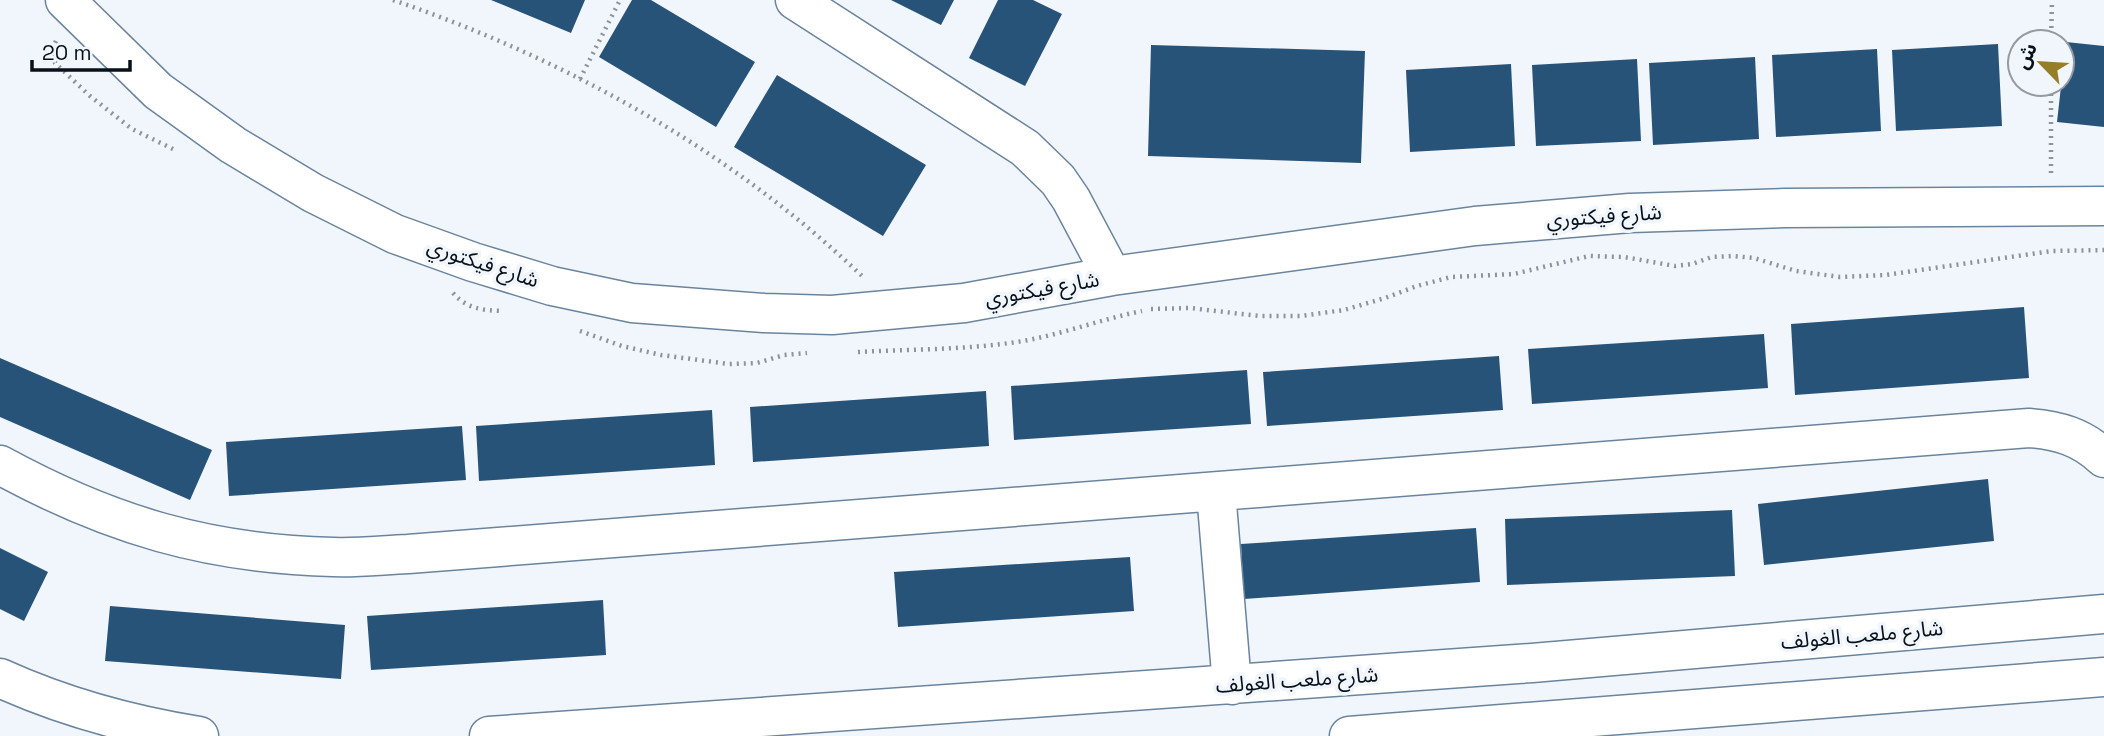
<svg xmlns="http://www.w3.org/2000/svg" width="2104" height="736" font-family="'Space Grotesk','Noto Sans Arabic',sans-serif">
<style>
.building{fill:#285379}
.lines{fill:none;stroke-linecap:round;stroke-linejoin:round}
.minor-casing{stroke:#6b849d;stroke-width:41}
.path{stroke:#8c939a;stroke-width:4.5;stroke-dasharray:2 5;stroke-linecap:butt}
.minor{stroke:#fff;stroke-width:38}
.labels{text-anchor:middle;stroke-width:7;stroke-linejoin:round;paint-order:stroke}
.street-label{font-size:21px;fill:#08111a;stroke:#f1f6fc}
</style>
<rect width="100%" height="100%" fill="#f1f6fc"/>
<path class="building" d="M491,0H585L571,33Z
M632,0H651L755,62L716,127L599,57Z
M891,0H954L941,25Z
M998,0H1033L1062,14L1025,86L969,58Z
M2066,42L2104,46V127L2057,122Z
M1998,44L2002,126L1896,131L1892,50Z
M1151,45L1365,51L1361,163L1148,156Z
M1877,49L1881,131L1776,137L1772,55Z
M1755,57L1759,139L1653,145L1649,63Z
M1637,59L1641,141L1536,146L1532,65Z
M1511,64L1515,146L1410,152L1406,70Z
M777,75L926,165L883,236L734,147Z
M2024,307L2029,378L1795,395L1791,324Z
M1764,334L1768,388L1532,404L1528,349Z
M1499,356L1503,410L1267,426L1263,372Z
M0,358L212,450L190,500L0,417Z
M1247,370L1251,424L1014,440L1011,386Z
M986,391L989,446L753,462L750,407Z
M712,410L715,465L479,481L476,426Z
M462,426L466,480L229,496L226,442Z
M1988,479L1994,541L1764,565L1758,504Z
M1732,510L1735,576L1507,585L1505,519Z
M1476,528L1480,582L1244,599L1241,544Z
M0,548L48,572L24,621L0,609Z
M1130,557L1134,611L898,627L894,572Z
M603,600L606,655L371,670L367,616Z
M110,606L345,625L341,679L105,661Z"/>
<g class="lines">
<defs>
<path id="minor" d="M65,0L158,91L233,145L313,193L395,234L473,262L552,286L632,303L764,313L832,315L964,303L1112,276L1475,226L1630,213L1785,208L2104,206
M795,0L1025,148L1058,180L1071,199L1112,276
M0,465C110,525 208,554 333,557C358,558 383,555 408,554L2029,428C2058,430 2082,437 2104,458
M1216,492L1232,685
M0,678C64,707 130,725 199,736
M489,736L1532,663L2104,614
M1349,736L2104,677"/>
</defs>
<use href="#minor" class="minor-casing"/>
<path class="path" d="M393,0C565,59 729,149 862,276
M56,41L53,47L55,63L90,96L132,129L175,150
M2051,42L2052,0
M580,79L620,0
M2051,173V84
M453,293C467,309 482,310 502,311
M1151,309L1190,308L1259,316H1301L1344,310L1385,298L1417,286L1451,277L1514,274L1589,256L1624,257L1675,266L1692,264L1712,257L1733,256L1754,258L1796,271L1840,277L1885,275L2052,251L2104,250
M580,331L622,346L661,355L729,364L757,363L784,355L807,353
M858,352C913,349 968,350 1023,341C1063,334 1102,319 1142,311"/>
<use href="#minor" class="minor"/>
</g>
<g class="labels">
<g class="street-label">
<text transform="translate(1604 216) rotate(-4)" y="7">شارع فيكتوري</text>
<text transform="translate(483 263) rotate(18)" y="7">شارع فيكتوري</text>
<text transform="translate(1042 289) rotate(-10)" y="7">شارع فيكتوري</text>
<text transform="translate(1862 635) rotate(-5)" y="7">شارع ملعب الغولف</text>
<text transform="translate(1297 680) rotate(-4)" y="7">شارع ملعب الغولف</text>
</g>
</g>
<g transform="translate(2041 63) rotate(295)"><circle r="33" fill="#f1f6fc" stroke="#949aa2" stroke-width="2"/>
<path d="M0-5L12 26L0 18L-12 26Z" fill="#957e26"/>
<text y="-10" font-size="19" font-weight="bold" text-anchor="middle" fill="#08111a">ش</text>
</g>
<path d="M32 60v10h98v-10" fill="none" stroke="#08111a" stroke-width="3.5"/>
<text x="42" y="60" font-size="21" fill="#08111a" stroke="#f1f6fc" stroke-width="5" paint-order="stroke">20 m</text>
</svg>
